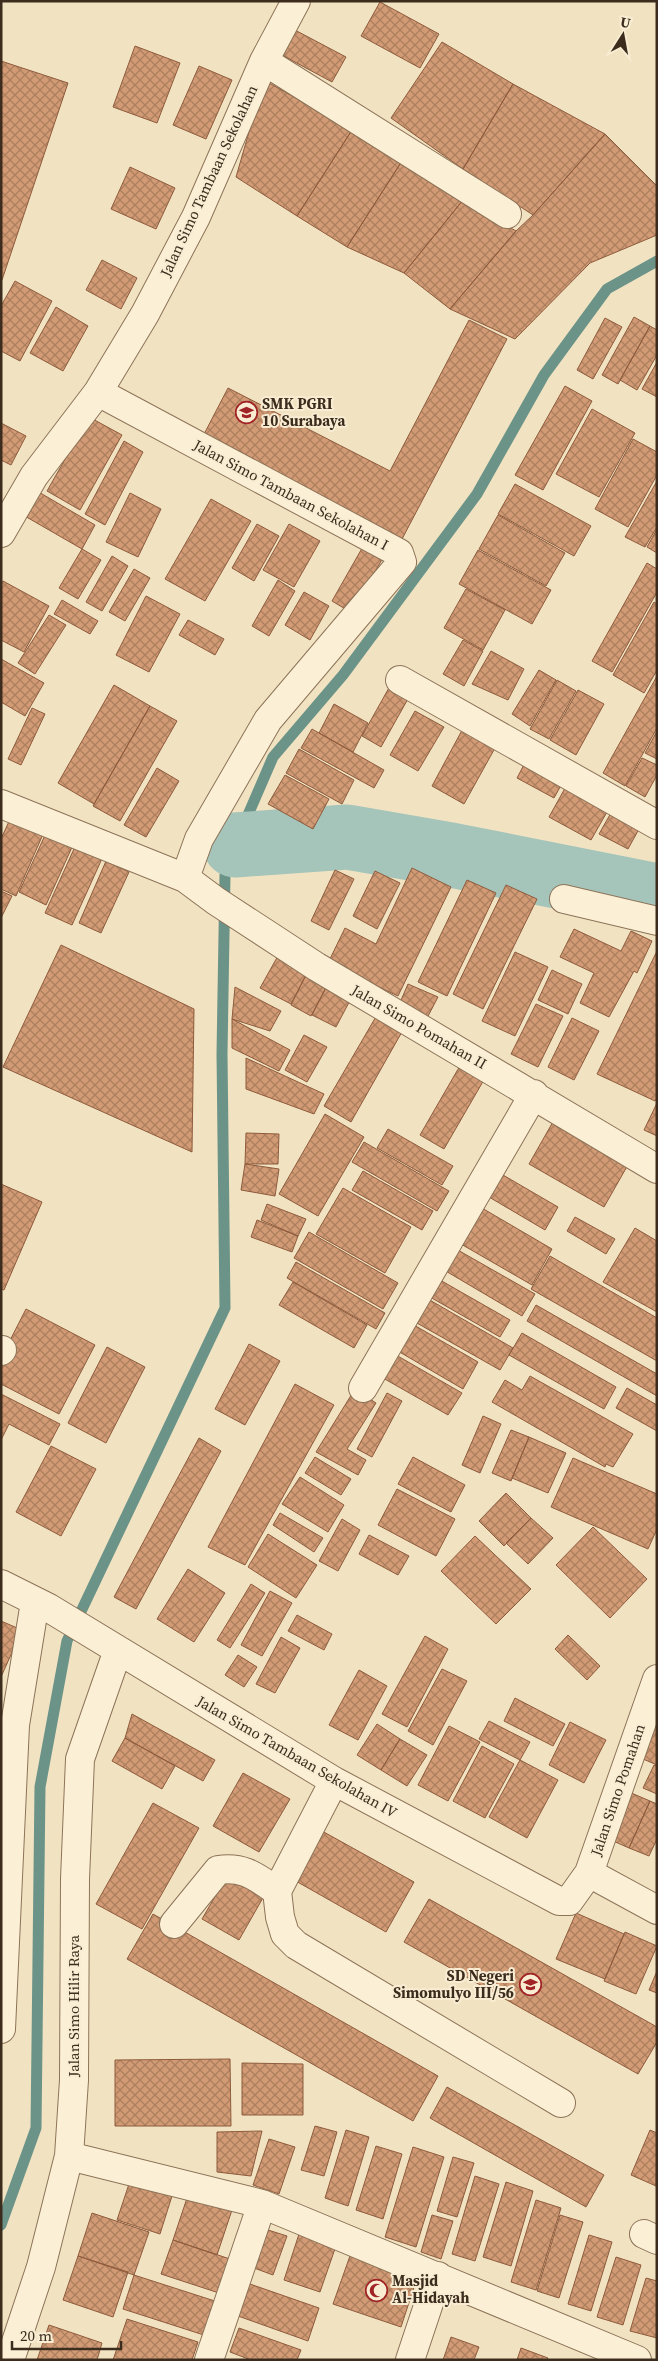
<svg xmlns="http://www.w3.org/2000/svg" width="658" height="2361" font-family="'Source Serif 4',serif">
<style>
.lines{fill:none;stroke-linecap:round;stroke-linejoin:round}
.stream{stroke:#6b9388;stroke-width:11}
.river{stroke:#a5c4ba;stroke-width:65}
.building{fill:url(#building-cross-hatch);stroke:#8e5b3c}
.minor-casing{stroke:#8d7358;stroke-width:30}
.minor{stroke:#fbf0d6;stroke-width:28}
.labels{text-anchor:middle;stroke-width:4;stroke-linejoin:round;paint-order:stroke}
.street-label{font-size:15px;fill:#3c2c1d;stroke:#f8edd3}
.poi-label{font-size:15px;font-weight:bold;fill:#3c2c1d;stroke:#f8edd3;text-anchor:start}
</style>
<defs>
<pattern id="building-cross-hatch" width="8" height="8" patternUnits="userSpaceOnUse" patternTransform="scale(1.25)"><rect width="8" height="8" fill="#d29b75"/><path d="M0 0l8 8M0 8l8-8" fill="none" stroke="#ac7f5f"/></pattern>
</defs>
<rect width="100%" height="100%" fill="#f1e3c2"/>
<g class="lines">
<path class="stream" d="M1,2225L36,2128L40,1787L67,1641L225,1308L222,1054L225,875L235,845L273,757L343,675L477,494L544,375L607,289L657,261"/>
<path class="river" d="M235,845L347,837L451,855L657,896"/>
</g>
<path class="building" d="M380,2L439,34L420,68L361,36Z
M293,29L346,57L332,82L280,54Z
M442,42L513,84L463,169L391,118Z
M135,46L180,63L157,123L113,107Z
M1,61L68,83L2,280H1Z
M199,66L232,80L206,139L173,125Z
M264,80L352,130L297,216L236,177Z
M513,84L605,134L533,215L463,169Z
M352,130L402,161L347,247L297,216Z
M605,134L657,186V235L590,263L515,339L450,309L516,231L533,215Z
M402,161L463,200L404,273L347,247Z
M130,167L175,188L156,229L111,209Z
M463,200L516,231L450,309L404,273Z
M102,260L137,278L121,309L86,290Z
M15,281L52,301L20,361L1,351V306Z
M56,307L88,326L63,371L30,353Z
M634,317L650,326L618,384L602,375Z
M605,318L622,327L593,379L577,370Z
M469,320L507,339L401,541L202,438L228,388L390,471Z
M650,326L657,330V355L637,390L620,380Z
M657,362V397L642,389Z
M565,386L592,401L543,490L515,475Z
M592,409L635,433L599,497L556,474Z
M89,417L122,435L80,510L47,491Z
M1,423L26,436L11,465L1,460Z
M633,439L657,452V475L628,527L595,509Z
M124,441L143,452L105,525L85,514Z
M657,481V527L645,547L625,537Z
M515,484L591,526L574,556L498,514Z
M37,491L95,525L82,549L23,515Z
M130,493L161,509L138,557L106,542Z
M211,499L251,521L205,601L165,579Z
M498,515L565,553L546,586L479,549Z
M257,524L279,536L254,581L232,568Z
M289,524L320,541L294,587L263,570Z
M657,529V553L647,547Z
M365,543L385,554L352,613L332,601Z
M82,549L101,560L78,599L59,588Z
M478,550L551,590L532,624L459,584Z
M112,556L128,566L102,611L86,602Z
M647,563L657,569V592L612,672L592,661Z
M134,569L150,578L125,621L109,612Z
M278,580L295,591L269,636L252,626Z
M3,581L49,606L24,652L1,640V584Z
M466,589L505,610L483,650L444,628Z
M304,592L329,606L310,640L285,625Z
M146,596L180,614L149,672L116,655Z
M62,600L98,621L90,634L54,614Z
M654,602L657,604V670L644,693L613,675Z
M49,615L66,625L35,674L18,663Z
M188,620L224,639L215,655L179,635Z
M463,640L483,651L464,686L443,674Z
M491,651L524,669L508,700L472,684Z
M1,659L44,683L25,716L1,702Z
M539,670L556,680L530,726L512,714Z
M657,676V728L625,786L603,773Z
M557,680L576,691L549,739L530,729Z
M114,685L150,706L94,804L58,783Z
M390,686L409,697L381,747L362,736Z
M578,690L604,704L576,755L550,740Z
M334,704L368,723L353,752L319,733Z
M150,706L177,721L120,821L93,806Z
M32,708L45,714L21,765L8,759Z
M415,711L444,727L418,771L390,755Z
M467,721L500,739L464,804L432,786Z
M312,729L384,770L374,788L301,748Z
M657,731V759L645,753Z
M299,749L354,780L342,804L286,773Z
M528,757L565,778L554,798L517,778Z
M642,758L657,765V775L645,797L626,786Z
M157,768L179,781L146,837L124,825Z
M285,775L329,799L313,829L268,804Z
M569,781L611,805L591,840L549,817Z
M616,804L644,820L628,849L599,834Z
M11,817L44,832L16,896L1,889V839Z
M46,833L73,845L46,905L19,892Z
M78,840L105,852L72,925L45,913Z
M106,861L129,872L101,933L79,923Z
M412,868L451,887L398,996L328,963L345,928L376,944Z
M335,870L354,879L329,930L311,921Z
M375,871L400,883L377,929L353,916Z
M467,880L496,893L447,996L418,982Z
M506,885L537,899L483,1009L453,994Z
M1,891L12,896L1,918Z
M574,929L621,951L631,931L652,941L637,973L634,971L609,1017L580,1003L594,973L560,957Z
M61,945L194,1009L192,1152L3,1067Z
M657,951V1097L655,1101L597,1074Z
M515,952L548,967L515,1036L482,1021Z
M279,954L309,969L291,1004L260,988Z
M309,969L330,980L311,1016L291,1005Z
M552,970L582,984L568,1014L538,1000Z
M330,980L354,993L336,1027L312,1015Z
M408,984L438,997L426,1020L398,1007Z
M235,987L281,1011L270,1031L232,1019Z
M536,1004L563,1016L538,1067L511,1054Z
M381,1008L407,1023L351,1122L324,1106Z
M572,1018L599,1031L574,1080L548,1067Z
M232,1019L290,1050L279,1071L232,1048Z
M304,1035L327,1047L307,1082L285,1070Z
M246,1058L324,1094L314,1114L246,1089Z
M461,1064L485,1078L444,1149L420,1135Z
M657,1103V1136L644,1130Z
M325,1114L364,1137L318,1216L279,1194Z
M554,1120L629,1163L604,1207L529,1164Z
M388,1129L453,1166L442,1185L377,1148Z
M246,1133L279,1134L278,1164H245Z
M364,1142L449,1191L437,1211L352,1162Z
M245,1164L279,1169L275,1196L241,1190Z
M363,1171L433,1211L422,1230L352,1190Z
M503,1175L558,1207L545,1230L489,1197Z
M1,1184L42,1202L4,1290L1,1289Z
M343,1188L411,1227L385,1273L316,1234Z
M267,1204L306,1219L298,1236L261,1220Z
M475,1204L552,1249L532,1285L454,1240Z
M575,1217L615,1239L606,1254L567,1231Z
M257,1220L298,1236L292,1252L251,1237Z
M635,1228L657,1241V1312L603,1282Z
M309,1232L398,1283L383,1309L294,1258Z
M456,1249L535,1294L522,1316L444,1270Z
M550,1256L657,1318V1361L531,1289Z
M296,1262L385,1313L376,1329L287,1278Z
M433,1276L510,1320L500,1337L423,1293Z
M293,1282L367,1325L354,1348L279,1305Z
M421,1295L513,1348L500,1370L408,1318Z
M536,1305L657,1374V1396L527,1321Z
M26,1309L95,1345L59,1414L1,1384V1358Z
M407,1321L478,1362L463,1389L391,1347Z
M522,1333L616,1387L604,1409L509,1355Z
M249,1344L280,1361L245,1425L215,1409Z
M107,1347L145,1367L106,1443L68,1423Z
M396,1355L462,1393L448,1415L383,1378Z
M530,1376L633,1434L613,1467L606,1464L605,1467L492,1402L505,1380L522,1390Z
M295,1384L334,1405L245,1565L208,1547Z
M627,1388L657,1405V1431L616,1408Z
M355,1389L376,1403L347,1449L366,1460L358,1475L316,1452Z
M387,1393L402,1401L372,1457L357,1449Z
M1,1394L60,1424L49,1445L9,1424L1,1440Z
M483,1416L501,1424L480,1473L462,1465Z
M511,1430L529,1437L511,1481L492,1473Z
M529,1437L566,1453L548,1493L512,1478Z
M199,1438L221,1451L136,1609L114,1597Z
M51,1446L96,1469L61,1536L16,1512Z
M315,1457L351,1479L341,1495L305,1473Z
M413,1457L465,1485L451,1512L398,1484Z
M573,1458L657,1494V1529L648,1549L551,1507Z
M300,1477L344,1505L328,1532L282,1504Z
M397,1489L455,1519L436,1556L378,1525Z
M506,1493L531,1518L504,1546L479,1521Z
M280,1513L323,1538L314,1552L273,1525Z
M531,1518L553,1538L528,1564L506,1543Z
M342,1519L360,1530L338,1571L319,1561Z
M593,1527L647,1579L610,1618L556,1565Z
M268,1534L317,1565L296,1598L248,1567Z
M369,1535L409,1556L398,1575L359,1554Z
M475,1536L531,1589L496,1624L441,1571Z
M188,1569L225,1593L194,1642L157,1619Z
M251,1584L265,1593L230,1648L217,1640Z
M270,1591L292,1603L262,1656L241,1645Z
M297,1615L332,1634L324,1650L288,1631Z
M1,1621L22,1630L1,1677Z
M568,1635L600,1666L587,1680L555,1649Z
M425,1636L448,1649L407,1727L382,1714Z
M281,1637L300,1648L275,1693L256,1684Z
M238,1655L257,1667L244,1687L225,1675Z
M442,1669L467,1681L433,1745L408,1731Z
M359,1670L387,1686L358,1740L329,1725Z
M515,1698L565,1724L553,1746L504,1721Z
M132,1714L215,1760L203,1781L125,1738Z
M651,1720L657,1723V1765L636,1756Z
M489,1721L530,1742L520,1760L479,1739Z
M570,1722L606,1740L584,1783L549,1765Z
M377,1724L400,1739L381,1770L357,1755Z
M449,1726L480,1742L448,1801L418,1785Z
M125,1738L175,1766L162,1789L112,1761Z
M400,1739L427,1755L407,1786L381,1770Z
M482,1746L514,1764L485,1818L453,1801Z
M520,1760L558,1780L527,1838L489,1817Z
M654,1765L657,1766V1794L643,1788Z
M243,1773L290,1799L259,1852L213,1826Z
M622,1789L650,1801L629,1848L602,1836Z
M650,1801L657,1804V1839L649,1856L629,1848Z
M153,1803L199,1828L142,1929L96,1904Z
M322,1831L414,1882L386,1932L294,1880Z
M227,1876L264,1896L239,1940L202,1919Z
M429,1899L657,2027V2042L638,2074L404,1942Z
M576,1913L624,1934L605,1979L556,1959Z
M153,1914L438,2076L413,2121L127,1959Z
M625,1932L657,1946L636,1994L604,1981Z
M657,1971V1993L649,1990Z
M230,2059L231,2126H115V2060Z
M242,2063L303,2064V2115H242Z
M447,2087L604,2175L586,2207L430,2118Z
M315,2126L337,2132L324,2176L301,2170Z
M346,2130L369,2137L348,2206L325,2198Z
M650,2130L657,2133L656,2186L631,2175Z
M262,2131L251,2176L217,2172V2132Z
M269,2139L295,2147L279,2194L253,2185Z
M376,2146L402,2154L383,2219L356,2210Z
M413,2147L444,2157L416,2247L385,2237Z
M453,2157L474,2163L457,2217L437,2211Z
M475,2176L499,2184L475,2261L452,2254Z
M130,2181L172,2196L160,2234L117,2220Z
M506,2182L533,2191L511,2266L483,2257Z
M190,2189L234,2204L217,2255L173,2240Z
M536,2200L561,2208L536,2290L511,2282Z
M92,2213L149,2232L134,2275L78,2256Z
M432,2215L453,2221L441,2259L421,2252Z
M560,2215L583,2222L559,2298L537,2291Z
M268,2230L287,2236L273,2275L254,2268Z
M300,2231L337,2243L320,2292L284,2280Z
M589,2235L612,2242L591,2311L568,2304Z
M173,2240L230,2259L219,2293L161,2274Z
M351,2253L418,2275L401,2327L333,2304Z
M78,2256L128,2272L113,2317L63,2300Z
M616,2257L641,2265L623,2325L597,2317Z
M134,2275L221,2303L210,2337L123,2309Z
M646,2278L657,2281V2338L630,2331Z
M250,2284L319,2308L308,2341L238,2316Z
M127,2319L198,2342L192,2360H113Z
M49,2325L102,2343L97,2360H37Z
M239,2328L301,2350L297,2360H251L230,2352Z
M451,2337L479,2347L474,2360H443Z
M521,2348L548,2358L547,2360H517Z"/>
<g class="lines">
<defs>
<path id="minor" d="M264,61L507,214
M98,392L399,553L402,562L268,720L199,839L185,878
M1,533L34,476L98,392L145,314L196,217L264,61L296,1
M400,680L657,825
M1,804L185,878L216,901L317,967L657,1169
M564,899L657,921
M1,1351L2,1350
M363,1388L534,1094
M1,1584L49,1608L334,1781L559,1901H569L589,1873L657,1679
M334,1781L277,1891L280,1917L285,1934L296,1945L561,2103
M589,1873L657,1910
M174,1924L218,1870C244,1866 256,1877 277,1891
M1,2029L15,1725L35,1602
M69,2156L262,2204L637,2360
M644,2234L657,2240
M10,2360L41,2267L69,2156L74,2080L75,1879L80,1759L118,1650
M209,2360L262,2204
M410,2360L438,2276"/>
</defs>
<use href="#minor" class="minor-casing"/>
<use href="#minor" class="minor"/>
</g>
<defs>
<symbol id="school-ring" viewBox="-11 -11 22 22"><circle r="9.5" fill="#f8edd3" stroke="#a02325" stroke-width="1.5"/><path d="M0-5L7-2L0 1L-7-2ZM-4 1L0 2.5L4 1V4Q0 6-4 4Z" fill="#a02325"/></symbol>
<symbol id="mosque-ring" viewBox="-11 -11 22 22"><circle r="9.5" fill="#f8edd3" stroke="#a02325" stroke-width="1.5"/><path d="M3.5-4.9A6 6 0 1 0 3.5 4.9A5 5 0 1 1 3.5-4.9Z" fill="#a02325"/></symbol>
</defs>
<g fill-rule="evenodd">
<use href="#school-ring" x="234" y="400" width="25" height="25"/>
<use href="#school-ring" x="518" y="1972" width="25" height="25"/>
<use href="#mosque-ring" x="364" y="2278" width="25" height="25"/>
</g>
<g class="labels">
<g class="street-label">
<text transform="translate(209 181) rotate(-65)" y="5">Jalan Simo Tambaan Sekolahan</text>
<text transform="translate(291 495) rotate(28)" y="5">Jalan Simo Tambaan Sekolahan I</text>
<text transform="translate(419 1027) rotate(30)" y="5">Jalan Simo Pomahan II</text>
<text transform="translate(297 1757) rotate(30)" y="5">Jalan Simo Tambaan Sekolahan IV</text>
<text transform="translate(618 1790) rotate(-71)" y="5">Jalan Simo Pomahan</text>
<text transform="translate(74 2006) rotate(-90)" y="5">Jalan Simo Hilir Raya</text>
</g>
<g class="poi-label">
<text x="262" y="409">SMK PGRI<tspan x="262" dy="17">10 Surabaya</tspan></text>
<text x="514" y="1981" text-anchor="end">SD Negeri<tspan x="514" dy="17">Simomulyo III/56</tspan></text>
<text x="392" y="2286">Masjid<tspan x="392" dy="17">Al-Hidayah</tspan></text>
</g>
</g>
<rect width="658" height="2361" fill="none" stroke="#3c2c1d" stroke-width="5"/>
<g transform="translate(623 35) rotate(11)" stroke="#f8edd3" stroke-width="4" paint-order="stroke">
<path d="M0-4L9 19L0 12L-9 19Z" fill="#3c2c1d"/>
<text y="-8" font-size="14" font-weight="bold" text-anchor="middle" fill="#3c2c1d">U</text>
</g>
<path d="M12 2341v8h109v-8" fill="none" stroke="#3c2c1d" stroke-width="2.5"/>
<text x="20" y="2341" font-size="15" fill="#3c2c1d" stroke="#f8edd3" stroke-width="4" paint-order="stroke">20 m</text>
</svg>
